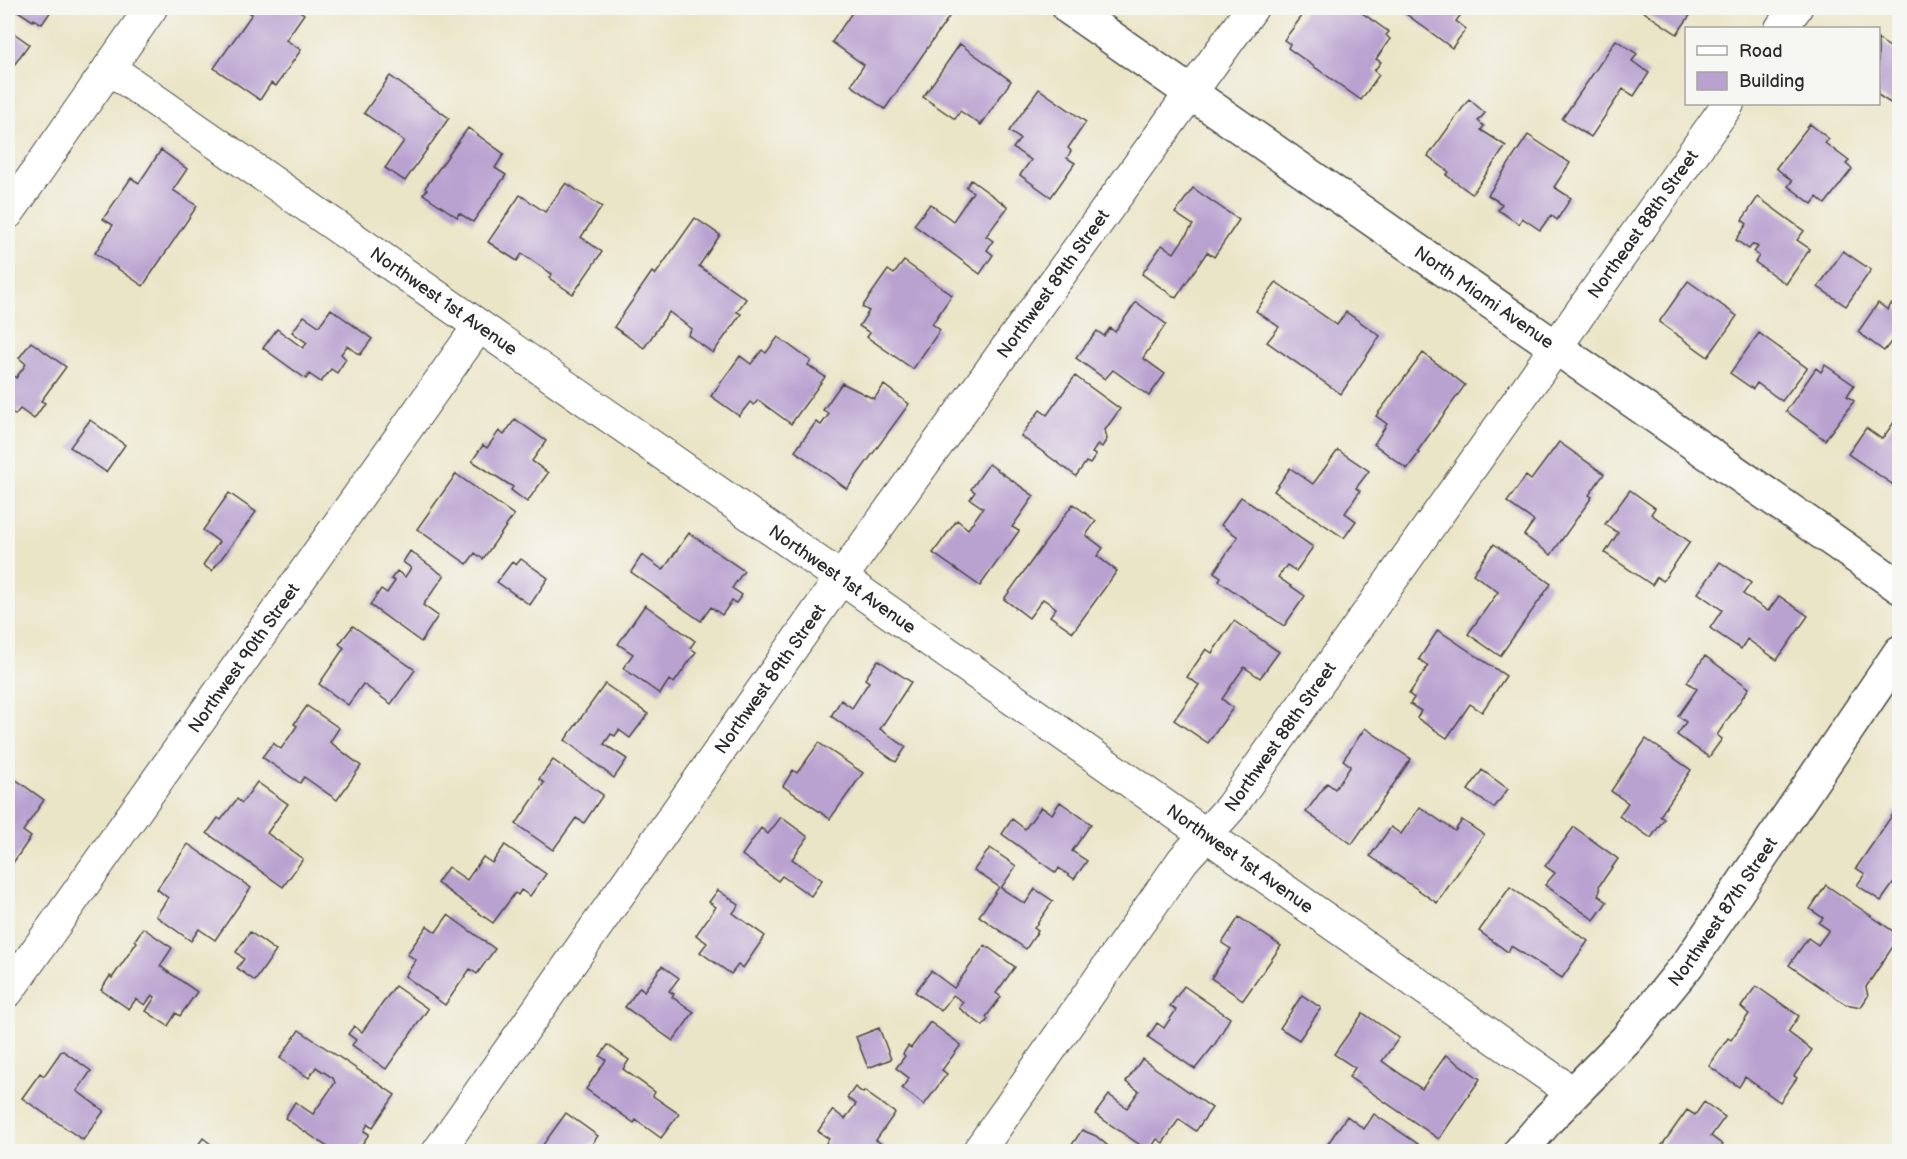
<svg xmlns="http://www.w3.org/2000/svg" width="1907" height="1159" font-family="'Balsamiq Sans',sans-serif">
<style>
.building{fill:#baa2d0}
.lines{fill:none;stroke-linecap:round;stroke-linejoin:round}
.street-casing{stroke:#484742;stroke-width:34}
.secondary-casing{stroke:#484742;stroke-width:36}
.street{stroke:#fff;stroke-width:32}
.secondary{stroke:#fff;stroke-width:33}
.labels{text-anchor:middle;stroke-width:5;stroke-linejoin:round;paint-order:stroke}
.street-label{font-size:18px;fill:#2b2b2b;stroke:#f6f6f2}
</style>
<rect width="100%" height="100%" fill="#f6f6f2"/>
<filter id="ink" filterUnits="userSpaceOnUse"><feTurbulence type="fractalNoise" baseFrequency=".0167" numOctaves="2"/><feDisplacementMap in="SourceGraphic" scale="12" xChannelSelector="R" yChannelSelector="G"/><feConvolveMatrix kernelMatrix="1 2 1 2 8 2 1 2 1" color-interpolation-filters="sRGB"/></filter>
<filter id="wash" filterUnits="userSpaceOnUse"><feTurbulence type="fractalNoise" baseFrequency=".008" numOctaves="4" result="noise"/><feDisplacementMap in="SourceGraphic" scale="24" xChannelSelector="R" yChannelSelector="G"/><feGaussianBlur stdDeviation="1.35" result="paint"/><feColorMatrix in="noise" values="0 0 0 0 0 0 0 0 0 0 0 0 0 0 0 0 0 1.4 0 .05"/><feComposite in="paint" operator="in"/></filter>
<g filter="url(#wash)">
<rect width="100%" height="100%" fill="#ebe5c7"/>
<g id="blocks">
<path class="building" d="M13,8H46L51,11L42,24L34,19L33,21Z
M242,8H295L304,14L286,40L301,50L276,86L271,83L260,100L214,68L252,14Z
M855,8H936L949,17L885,109L851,85L864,65L832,42Z
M1308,8H1355L1389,32L1386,35L1390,39L1376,59L1381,62L1374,71L1379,75L1361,100L1288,48L1290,44L1284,40Z
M1398,8H1466L1456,21L1466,29L1452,48Z
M1638,8H1695L1677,34Z
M8,29L29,44L12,68L8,65Z
M1878,39L1900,54V100L1895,106L1878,95Z
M1616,40L1637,54L1632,61L1649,73L1634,96L1623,89L1591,137L1562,119Z
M960,44L1011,81L981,125L960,111L955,119L923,97Z
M390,76L449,118L405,181L385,168L404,141L364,113Z
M1039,89L1086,122L1068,148L1071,151L1067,158L1075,163L1051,197L1020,175L1031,160L1013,148L1020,139L1009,131Z
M1469,99L1485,113L1478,121L1484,126L1481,130L1506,146L1472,194L1446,175L1449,172L1428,156Z
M1810,124L1829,139L1825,143L1849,161L1846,164L1852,169L1825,204L1817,197L1812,204L1788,186L1792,181L1776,168Z
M468,128L504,154L495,168L506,175L473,222L459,213L457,217L423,194L427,190L425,188Z
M1528,135L1570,163L1554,187L1571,198L1557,220L1551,215L1540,230L1522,218L1519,224L1498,210L1502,204L1488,195Z
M161,150L187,169L173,190L197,206L143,286L95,253L113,225L103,219L131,178L139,183Z
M971,180L1008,207L986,236L993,241L987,250L993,255L980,274L914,225L930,204L953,221L973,192L966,187Z
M566,183L602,207L581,237L602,252L573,294L549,278L552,274L522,254L517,261L488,242L520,195L545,212Z
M1193,188L1239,220L1214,257L1207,252L1176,298L1142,274L1162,245L1174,253L1193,225L1175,213Z
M1758,197L1804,231L1797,240L1810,249L1786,284L1755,262L1759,256L1754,252L1758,247L1753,244L1749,249L1736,240L1747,224L1742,220Z
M695,218L720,235L699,266L746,299L737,312L741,314L713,353L688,335L692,329L669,312L644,348L614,327L652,272L655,275Z
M1843,251L1871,270L1846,306L1818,287Z
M904,261L952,295L932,324L940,330L913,369L867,337L870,333L859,326L869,311L862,307L888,270L894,274Z
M1688,281L1737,316L1708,357L1659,322Z
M1276,282L1337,325L1346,312L1380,336L1341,394L1267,342L1279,327L1256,311Z
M1136,302L1166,324L1143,358L1165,374L1149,396L1113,370L1105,379L1076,358L1097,331L1104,336L1110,328L1115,332Z
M1878,303L1888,310L1891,304L1900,310V330L1884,351L1858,332Z
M331,309L372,339L360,355L347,346L341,354L346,359L337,373L331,369L321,382L309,374L306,379L263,348L277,329L303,348L307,343L292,332L304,316L319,326Z
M1759,333L1807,368L1782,401L1757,383L1753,389L1730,373Z
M778,337L811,361L808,365L825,377L791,424L758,400L754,405L750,402L739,416L711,396L740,356L751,364L762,350L766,353Z
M31,342L66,367L41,401L45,403L34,419L20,409L15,415L8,409V381L12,374L16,378L26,364L19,358Z
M1423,353L1465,385L1417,452L1419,453L1407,469L1374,444L1387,424L1376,416Z
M1825,365L1854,385L1847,396L1854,401L1825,440L1786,411L1816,368L1821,372Z
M1075,376L1120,409L1105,430L1107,439L1102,447L1098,444L1092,453L1096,455L1090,464L1086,462L1076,476L1021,436L1040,410L1047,415Z
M842,383L874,399L884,385L909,404L847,489L795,451L816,422L821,425L829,414L823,410Z
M1900,414V479L1895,486L1848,454L1866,428L1882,439Z
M515,419L546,441L532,461L548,473L527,502L511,490L513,487L472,461L483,445L487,448L499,431L504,435Z
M90,420L125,445L106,472L70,447Z
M1559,442L1604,474L1589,495L1592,497L1551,555L1524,535L1534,521L1507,502L1526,476L1531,480Z
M1338,450L1369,471L1356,488L1360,491L1345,513L1356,521L1344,538L1274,491L1290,468L1313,484Z
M989,464L1034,496L1012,527L1019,531L980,586L933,553L957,520L968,529L983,508L970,499L975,492L971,489Z
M456,474L514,515L483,559L475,553L467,564L417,529Z
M1630,490L1655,508L1651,514L1690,542L1663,581L1657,577L1652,585L1605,553L1618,533L1605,524Z
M229,493L256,512L212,571L203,565L219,542L203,530Z
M1241,497L1313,547L1296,571L1287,565L1278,577L1305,596L1284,626L1219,581L1221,577L1214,572L1238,537L1221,525Z
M1073,504L1096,521L1086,535L1103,548L1097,556L1117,571L1073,632L1050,616L1056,608L1043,599L1029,618L1004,599Z
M689,533L744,571L732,588L742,595L736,603L732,601L722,615L711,607L701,621L631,572L642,555L663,570Z
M1494,544L1551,584L1500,656L1468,634L1498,592L1473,574Z
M410,551L444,576L423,605L438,616L421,642L370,605L381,589L387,593L395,581L391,579L397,571L405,577L411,568L403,562Z
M521,559L548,578L530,605L497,582L512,562L516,565Z
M1720,562L1751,583L1743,594L1768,611L1779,596L1808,616L1777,660L1747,639L1741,649L1710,628L1722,610L1698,593Z
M645,605L695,641L690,648L696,652L674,683L669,680L660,694L623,668L633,654L618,644Z
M1234,621L1279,652L1260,678L1244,667L1222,699L1233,708L1208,743L1174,720L1199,685L1187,677L1206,649L1212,653Z
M353,626L415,670L391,704L363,684L348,705L319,684L344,648L339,644Z
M1438,630L1506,676L1482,712L1470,704L1447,738L1417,718L1421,711L1410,704L1414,698L1409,694L1428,666L1419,659Z
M1705,656L1749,688L1717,735L1722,739L1709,757L1677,735L1686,722L1678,716L1697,689L1687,682Z
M878,660L911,682L880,729L906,747L896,762L831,716L841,700L852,708L869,682L865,679Z
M605,684L648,714L630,738L619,730L615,736L611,734L604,744L627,759L614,778L565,740Z
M307,706L339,728L330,742L361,766L337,800L304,777L300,783L262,757L273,743L281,749L297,726L294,724Z
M1365,728L1411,759L1352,844L1306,812L1327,783L1335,789L1351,766L1343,760Z
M1646,739L1691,770L1660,816L1664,819L1651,838L1619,816L1628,803L1611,791Z
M819,743L863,773L830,819L783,786L793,770L797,773Z
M553,760L603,795L584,823L576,818L553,850L516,824L544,783L539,779Z
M1482,770L1508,789L1494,808L1468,790Z
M15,779L44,800L23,831L31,837L8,870V790Z
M257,782L288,804L267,833L303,859L283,887L207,833L218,818L221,820L237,799L242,803Z
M1060,802L1091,824L1072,851L1087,861L1074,879L1059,868L1056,873L1002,834L1012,819L1025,829L1041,807L1052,814Z
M1420,807L1455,831L1462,820L1484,835L1437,903L1370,856L1391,827L1401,834Z
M1895,811L1900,815V874L1881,901L1857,885L1865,874L1856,868Z
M781,817L808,837L792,859L822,880L811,896L782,876L778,881L742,855L761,828L768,834Z
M1574,827L1618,859L1599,886L1600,891L1598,895L1607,902L1594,920L1545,885L1555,873L1545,866Z
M188,844L251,888L215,940L199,929L191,941L156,916L168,898L157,889Z
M505,845L546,874L530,896L521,890L518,895L515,893L493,923L437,883L448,867L467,880L483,857L492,863Z
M990,848L1016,866L1001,888L1025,904L1035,889L1053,901L1034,928L1038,931L1026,949L979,916L999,887L974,870Z
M1826,885L1900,936L1866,987L1868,996L1861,1007L1845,1004L1789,965L1808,938L1818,945L1829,930L1819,923L1823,918L1810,909Z
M1510,887L1588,941L1562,978L1511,946L1508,952L1479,931Z
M718,890L739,905L733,913L765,936L743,968L738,965L731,974L700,952L707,943L696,935L716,907L709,902Z
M448,915L495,949L477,974L470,969L445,1005L405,976L416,960L407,954L427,926L436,932Z
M1239,917L1281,946L1243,1000L1211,978L1231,949L1222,943Z
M143,928L172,948L160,966L197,992L180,1016L176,1013L168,1026L146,1011L155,997L152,995L145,1005L136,999L129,1009L101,990L110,976L112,978L137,942L135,940Z
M250,932L276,951L255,981L237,968L244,959L236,952Z
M985,945L1015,967L996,993L1001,997L986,1017L988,1019L983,1026L959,1008L963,1002L953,995L941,1011L915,992L931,971L954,988Z
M662,966L679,978L669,991L674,994L672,997L694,1012L673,1041L625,1007L640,987L644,991Z
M395,986L428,1009L386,1069L352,1045L356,1040L348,1034L354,1026L362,1032Z
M1184,986L1230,1018L1215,1044L1195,1069L1148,1037L1157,1023L1164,1028L1176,1010L1170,1006Z
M1756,986L1799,1016L1788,1032L1812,1050L1794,1076L1797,1078L1780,1102L1745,1077L1739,1087L1709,1066L1728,1038L1731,1040L1749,1014L1741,1007Z
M1302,995L1321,1008L1299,1040L1280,1028Z
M1363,1013L1399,1038L1382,1061L1422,1089L1446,1055L1480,1079L1439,1139L1349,1077L1355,1068L1334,1054Z
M930,1022L961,1045L942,1070L947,1074L924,1105L902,1088L909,1078L896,1068L905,1056L903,1054L908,1046L911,1048Z
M879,1028L891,1059L868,1068L856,1037Z
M299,1030L395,1095L373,1127L368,1124L364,1131L369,1134L357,1152H335L285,1118L295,1102L313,1114L335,1083L333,1078L316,1067L309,1078L280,1058Z
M608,1045L629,1060L623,1069L655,1092L653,1096L679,1114L661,1138L636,1120L634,1123L586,1089L606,1060L600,1056Z
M62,1050L91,1071L77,1091L104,1111L83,1140L22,1098L40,1073L44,1076Z
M1142,1059L1212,1108L1196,1131L1179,1119L1163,1143L1157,1139L1149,1151L1095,1114L1109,1095L1127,1108L1139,1091L1126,1082Z
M855,1087L863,1093L864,1091L895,1113L876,1140L886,1147L883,1152H823L821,1150L829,1139L818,1131L833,1110L845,1119L856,1104L847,1098Z
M1704,1102L1725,1117L1711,1136L1723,1145L1718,1152H1657L1687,1110L1695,1115Z
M566,1113L598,1136L586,1152H542L545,1148L542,1146Z
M1374,1114L1418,1144L1412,1152H1322L1347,1116L1364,1129Z
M1082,1130L1096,1136L1115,1152H1067Z
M203,1138L221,1152H193Z"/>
</g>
</g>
<g filter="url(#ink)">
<use href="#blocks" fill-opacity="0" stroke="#484742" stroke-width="1.5"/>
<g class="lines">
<defs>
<g id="street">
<path d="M1781,28L1796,8"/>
<path id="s1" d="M109,68L841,578L1573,1093"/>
<path d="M8,213L151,8"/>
<path id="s2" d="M8,991L479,326"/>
<path id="s3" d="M438,1152L841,578L1252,8"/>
<path id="s4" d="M978,1152L1183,860L1230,808L1728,104"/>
</g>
<g id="secondary">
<path id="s5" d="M1069,8L1900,587"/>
<path id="s6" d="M1520,1152L1549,1118L1626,1040L1688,964L1900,652"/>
</g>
</defs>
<use href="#street" class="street-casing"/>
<use href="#secondary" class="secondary-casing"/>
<use href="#street" class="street"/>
<use href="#secondary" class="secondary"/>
</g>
</g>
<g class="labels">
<g class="street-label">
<text dy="6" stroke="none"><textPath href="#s4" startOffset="1142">Northeast 88th Street</textPath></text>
<text dy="6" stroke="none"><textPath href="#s3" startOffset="1064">Northwest 89th Street</textPath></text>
<text dy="6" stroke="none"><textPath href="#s5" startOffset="506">North Miami Avenue</textPath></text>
<text dy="6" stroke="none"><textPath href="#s1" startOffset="408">Northwest 1st Avenue</textPath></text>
<text dy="6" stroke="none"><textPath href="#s1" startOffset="894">Northwest 1st Avenue</textPath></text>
<text dy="6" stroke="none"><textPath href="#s2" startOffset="408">Northwest 90th Street</textPath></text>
<text dy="6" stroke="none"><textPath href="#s3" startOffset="578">Northwest 89th Street</textPath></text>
<text dy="6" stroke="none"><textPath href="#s4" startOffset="514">Northwest 88th Street</textPath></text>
<text dy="6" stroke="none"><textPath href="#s1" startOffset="1380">Northwest 1st Avenue</textPath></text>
<text dy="6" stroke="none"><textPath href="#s6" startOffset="315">Northwest 87th Street</textPath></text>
</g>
</g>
<rect width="1907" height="1159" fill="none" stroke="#f6f6f2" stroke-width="30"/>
<rect x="1685" y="27" width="195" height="78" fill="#f6f6f2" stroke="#a5a5a2" stroke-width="1.5"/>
<rect x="1697" y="46" width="30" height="9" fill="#ffffff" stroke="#a5a5a2" stroke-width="1.5"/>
<text x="1739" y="57" font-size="18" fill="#2b2b2b">Road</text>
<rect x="1697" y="72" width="30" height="18" fill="#baa2d0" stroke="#a5a5a2" stroke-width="1.5"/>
<text x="1739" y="87" font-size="18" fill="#2b2b2b">Building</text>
</svg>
